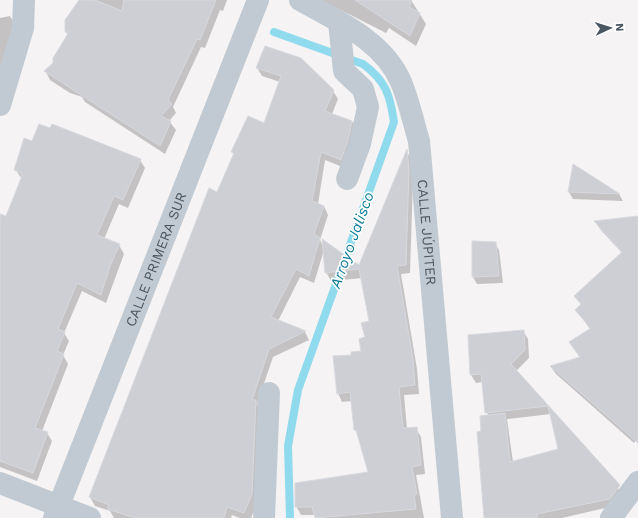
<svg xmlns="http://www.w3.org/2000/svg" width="638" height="518" font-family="'Work Sans',sans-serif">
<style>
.shadow{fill:#0003;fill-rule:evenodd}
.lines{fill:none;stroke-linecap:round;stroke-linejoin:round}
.stream{stroke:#90daee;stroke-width:8}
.building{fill:#cdcfd5;stroke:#d7d9de}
.minor{stroke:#c1cad2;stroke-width:22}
.labels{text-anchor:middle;stroke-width:3.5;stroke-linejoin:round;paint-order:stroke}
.street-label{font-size:14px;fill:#4a5661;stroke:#fff}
.water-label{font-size:15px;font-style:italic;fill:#0c7c9b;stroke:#fff}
</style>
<rect width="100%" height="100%" fill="#f5f3f3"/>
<path class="shadow" d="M96,0H227L223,11L220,10L205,48L201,47L173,107L176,113L169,121L176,130L165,154L85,102L82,97L70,93L50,80L46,72L54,64L68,36L66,31Z
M321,0H411L426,24L416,46L389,28L386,33Z
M10,16L17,28L0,69V18Z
M257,68L333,91L338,99L332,114L352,121L356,130L345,168L325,160L318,204L324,206L328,215L320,240L323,246L360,267L407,152L411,159L413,179L410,273L401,274L417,369L419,394L404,395L407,429L416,428L421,437L425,474L416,475L424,518H316L315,515H301L296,506L369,473L359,437L355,430L352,401L342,402L338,393L352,356L362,352L370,322L362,278L331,281L326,272L324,250L314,283L300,277L278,321L305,332L309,340L273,357L257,404L260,410L257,503L251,518H240L232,515L231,518H114L110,511L95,506L90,497L210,190L217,193L234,155L232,152L264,124L280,82L262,76Z
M33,142L140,160L145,168L128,208L119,204L104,239L119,245L124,254L106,303L82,291L64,333L69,341L63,355L68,364L42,431L47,433L52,441L37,481L0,467V215L7,218L22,179L15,169Z
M573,165L619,194L623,201L573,199L569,192Z
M596,221L638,222V438L634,443L556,374L551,367L580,358L576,351L590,329L576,310L581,305L576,296L622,253L600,229Z
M495,243L499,250L503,283L477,284L473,277Z
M523,331L528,339L529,358L516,371L614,480L622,496L614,506L562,518H485L482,432L488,416L482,382L476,383L471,375ZM551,414L560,449L513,462L507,419Z"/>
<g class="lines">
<path class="stream" d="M274,32L363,64C386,81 390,95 394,122L298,390L288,446L290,518"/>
</g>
<path class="building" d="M79,0H95L122,11L124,0H216L200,40L197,39L168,100L172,104L161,116L171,121L160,146L44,71L53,63V58L69,32H65V20Z
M355,0H412L409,7L420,13L410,36Z
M265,46L301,58L334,90L325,111L352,121L348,140L341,160L321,152L312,201L324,206L314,234L320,238L309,276L296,269L271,317L306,331L269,349L252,400H256L252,494L244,513L227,507L224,518H135L107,509L109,505L89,497L209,188L217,192L234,153L231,152L248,116L264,123L281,76L256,68Z
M39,124L50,128L52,124L141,159L123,200L114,196L97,235L120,244L110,266L101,295L77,283L58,329L65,332L57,351L64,354L35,428L48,432L33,473L0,461V214L6,216L22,176L21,173L14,170L24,138L32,141Z
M407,149L409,170L406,265L397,266L413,359L415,385L399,387L403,428L417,427L421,465L412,467L417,494L414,495L416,509L315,518L312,507H295V483L368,472L356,430H354L350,392L337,394L333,356L351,355V352L361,351L359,339L365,337L361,323L369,321L359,269L325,273L322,239L359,265Z
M573,164L620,194L568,192Z
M638,216V443L550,366L580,357L569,342L591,328L575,310L581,304L574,296L622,252L594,221Z
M472,241L496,242L499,276L472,277Z
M524,330L525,350L511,364L620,485L610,499L537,514V518H484L477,432L481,431L480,416L505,413L510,462L558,449L548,406L485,413L481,374L470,375L468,335Z"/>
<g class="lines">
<g class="minor">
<path id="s1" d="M300,0C337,21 383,40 401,82C409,101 413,121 419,141L452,518"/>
<path d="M339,22L344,71L363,89L368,107L360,144L347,179"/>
<path d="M0,105L23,28L24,0"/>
<path d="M0,483L90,518"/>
<path id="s2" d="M54,518L258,0"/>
<path d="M264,518L269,393"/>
<path d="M611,518L638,482"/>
</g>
</g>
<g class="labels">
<g class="street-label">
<text dy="5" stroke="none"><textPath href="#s1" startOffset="286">CALLE JÚPITER</textPath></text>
<text dy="5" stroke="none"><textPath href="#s2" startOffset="278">CALLE PRIMERA SUR</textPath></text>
</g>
<g class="water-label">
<text transform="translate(352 240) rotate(-70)" y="5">Arroyo Jalisco</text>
</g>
</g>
<g transform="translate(610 28) rotate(86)" stroke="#ffffff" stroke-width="3" paint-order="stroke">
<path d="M0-3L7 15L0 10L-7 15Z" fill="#4a5661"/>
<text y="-6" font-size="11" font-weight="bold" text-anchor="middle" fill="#4a5661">N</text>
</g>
</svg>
